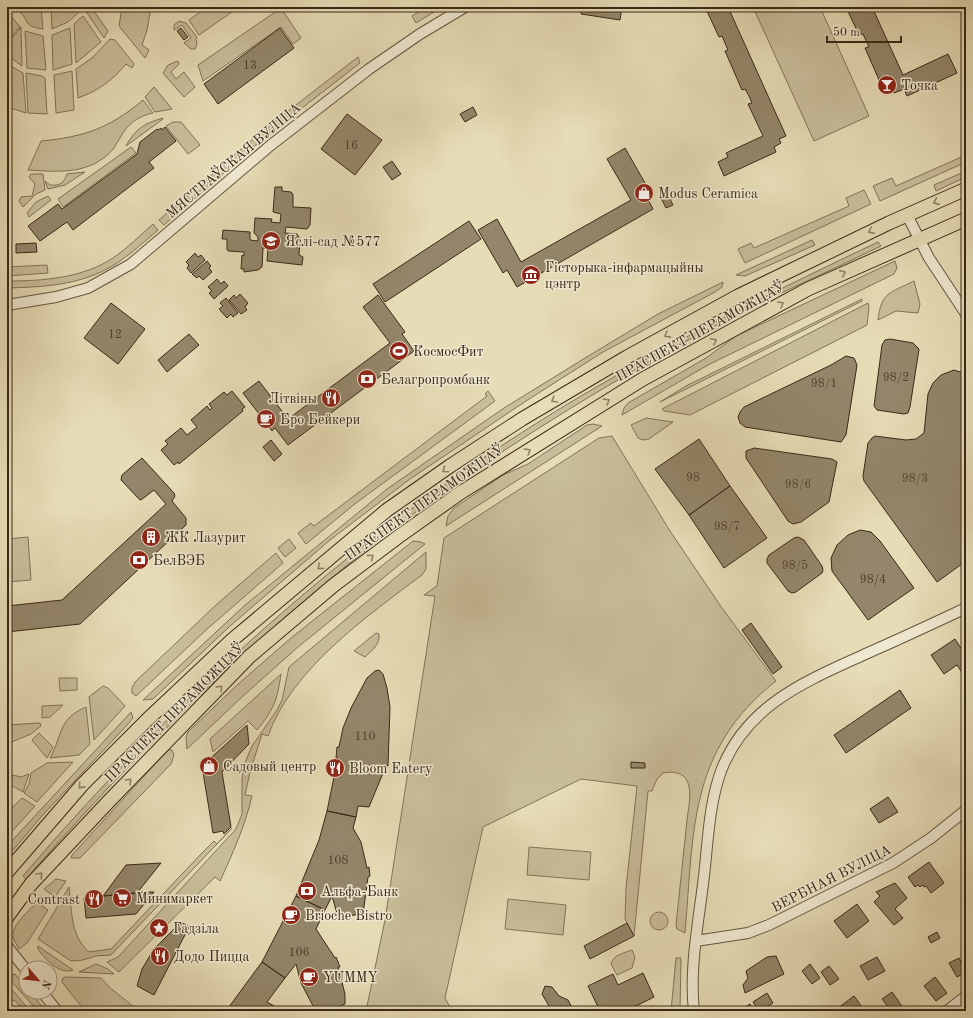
<svg xmlns="http://www.w3.org/2000/svg" width="973" height="1018" font-family="'Old Standard TT',serif">
<style>
.green{fill:#c9be9b;stroke:#817459}
.building{fill:#93866a;stroke:#392917}
.lines{fill:none;stroke-linecap:round;stroke-linejoin:round}
.minor-casing{stroke:#64563f;stroke-width:12}
.major-casing{stroke:#392917;stroke-width:15}
.minor{stroke:#efe8d0;stroke-width:10}
.major{stroke:#e6dcb6;stroke-width:13}
.oneway{stroke:#908266}
.labels{text-anchor:middle;stroke-width:3;stroke-linejoin:round;paint-order:stroke}
.number-label{font-size:12px;fill:#50402c}
.poi-label{font-size:14px;fill:#392917;stroke:#efe8d0;text-anchor:start}
.street-label{font-size:14px;fill:#392917;stroke:#efe8d0}
</style>
<rect width="100%" height="100%" fill="#e6dcb6"/>
<filter id="stains"><feTurbulence type="fractalNoise" baseFrequency=".005" numOctaves="4"/><feColorMatrix values="0 0 0 0 .2 0 0 0 0 .09 0 0 0 0 .02 0 0 0 .5 -.17"/></filter>
<radialGradient id="worn" r=".72"><stop offset=".6" stop-color="#630" stop-opacity="0"/><stop offset="1" stop-color="#630" stop-opacity=".3"/></radialGradient>
<path class="green" d="M7,7H41L43,29C22,26 31,22 18,10H9Z
M51,7H76L79,12L68,22L52,29Z
M83,7H91L108,31L104,38Z
M122,7H151L147,30L142,45L149,50L145,58L119,26Z
M207,7H239L199,35L189,20Z
M427,7H442L416,23L412,16Z
M753,7H820L869,116L814,141Z
M281,8L301,38L293,44L281,27L203,81L198,65Z
M7,11L20,27L7,41Z
M83,16L101,42L76,63L74,24Z
M179,21L186,23L197,37L196,39L197,44L195,49H191L184,43L191,38L182,25L174,30V25Z
M21,27L22,66L7,55V44Z
M70,28L72,64L53,70L52,35Z
M25,31L43,36L46,70L27,68Z
M110,39L115,40L134,64L132,68L126,64C113,80 98,91 78,98L76,69L92,58Z
M358,57L360,63L270,133L164,225L159,220L261,132Z
M178,61L179,64L171,72L176,79L184,72L195,87L184,97L163,73L168,65Z
M7,64L23,73L26,113L7,107Z
M72,71L74,110L56,113L54,75Z
M26,73L42,76L45,78L47,114L28,113Z
M154,87L172,109L155,112L145,97Z
M143,100L153,113C138,116 127,124 120,138C118,141 116,145 114,148C92,175 59,172 28,170L41,141C84,137 110,128 143,100Z
M163,118V119L126,146C135,129 145,123 163,118Z
M173,122H181L200,145L188,154L166,126Z
M131,147L136,153L63,207L58,199Z
M966,155V162L880,201L873,186L892,178L896,186Z
M966,171V177L936,191L934,185Z
M85,172L65,185L48,189L45,181L50,185C60,186 64,183 67,174Z
M31,174H43L45,190L36,194L23,207L19,201L21,197L32,196L35,184L29,177Z
M864,190L871,204L745,263L738,249L751,243L754,248L849,206L846,198Z
M48,196L51,200L29,217L27,213L36,202Z
M153,224L158,230C144,242 130,255 114,265C81,285 45,287 7,288V281C43,281 83,278 113,258C128,248 140,235 153,224Z
M812,240L815,245L745,276L736,275Z
M878,242L881,246C834,269 786,290 740,313C661,353 585,398 511,446C328,565 169,714 26,879L23,876C184,687 367,523 581,396C677,339 777,290 878,242Z
M895,261L897,268L894,274L708,365L622,415L624,408L628,403L706,358L736,336Z
M47,265L48,273L7,276V267Z
M914,281L920,304L918,313L896,311L878,320C881,292 890,293 914,281Z
M723,282L722,287L715,292L603,352L526,401L410,479L330,540L229,627L153,699L143,700L244,606L387,489L504,408L590,355L658,314Z
M862,299V301L660,402L686,386Z
M868,303L869,307L867,325L690,415L664,411L662,409Z
M488,391L495,401L356,503L306,544L298,533L311,523L314,526L487,396L485,394Z
M646,418L673,422L649,439L643,440L638,438L631,425Z
M593,424L602,426L446,526L448,516L454,508L503,475L528,464L587,425Z
M612,436L670,531L722,608L776,681C688,750 694,831 685,933L677,929L676,925C680,890 683,855 687,820C688,810 692,793 688,783C684,772 673,771 663,773L657,779L652,791H648L634,936L625,919L626,888L637,786L581,779L483,827L445,998L452,1011H366L385,920L435,596L424,595L437,586L444,538L599,438Z
M28,537L31,580L7,582V539Z
M289,539L296,548L285,557L278,548Z
M413,541L421,542L425,544L298,647L243,696L187,749L186,737L188,732L236,686L291,638Z
M426,552V569L422,575C367,616 291,670 268,736L262,734L250,772L245,795L252,796C245,826 233,853 220,881L215,877L119,972L107,962L118,957L236,829L242,814V780L244,765L252,746L277,710L282,700L289,667Z
M276,553L283,563L206,630L136,696L132,693V688L135,682L217,604Z
M376,633L379,634C380,645 372,650 365,657L354,651Z
M281,674C277,701 274,709 257,730L248,721L213,752L210,739Z
M59,678H77V690L60,691Z
M103,686L108,688L125,706L94,740L89,697Z
M63,705L50,717L42,718V706Z
M86,707L90,744L79,755L50,758C63,734 58,719 86,707Z
M131,712L133,718L128,724L41,817L15,848L7,854L8,845Z
M40,723L41,726L31,734L7,744V725Z
M39,733L53,747L47,758L32,740Z
M168,750H172L174,755L171,764L80,858H71L72,855Z
M73,762L37,802L24,793L29,784L31,773L47,763Z
M29,774L23,792L9,784L13,775L21,777Z
M22,798L35,806L7,837V813Z
M232,828L217,844L111,955L96,956L83,960L71,961L38,939L69,887C72,910 70,936 89,952L111,949L201,854L214,841L217,844Z
M529,847L591,852L589,880L527,875Z
M56,879L66,881L55,897L44,889Z
M508,899L566,905L563,935L505,929Z
M37,902L48,910L27,943L19,949C17,945 14,941 13,937C11,925 30,910 37,902Z
M650 921a9 9 0 1 1 18 0a9 9 0 1 1-18 0Z
M38,946L73,970C59,975 45,959 38,949Z
M632,950L635,957L632,968L617,975L611,964C613,955 624,953 632,950Z
M676,958H681L680,1011H671Z
M96,964L108,969L114,974L79,972Z
M15,974L26,987V992H30L46,1011H38L11,981L12,975Z
M66,977L101,978L109,987L139,1011H85L62,982L63,978Z
M7,987L15,993L30,1011H26L15,1001L7,998Z"/>
<path class="building" d="M582,7H622L620,20L581,14Z
M705,7H728L786,136L779,139L781,143L774,147L776,152L724,176L718,162L728,157L726,153L763,136L748,104L752,103L749,96L745,89L742,90L725,51L728,50L722,36L719,37Z
M846,7H872L903,75L948,54L957,73L907,96L904,89L894,93L891,88L884,91L865,48L869,47L863,34L859,35Z
M181,28L188,37L184,40L177,31Z
M280,28L294,48L218,104L204,84Z
M473,107L477,115L465,122L460,114Z
M347,114L382,140L355,175L321,149Z
M165,127L176,141L149,162L154,168L73,230L67,222L40,241L28,226L58,204L62,209L137,154L140,142L157,129L158,130L161,128L162,130Z
M625,148L649,190L644,192L653,209L517,287L507,270L503,273L478,230L497,219L521,262L631,200L607,159Z
M392,161L401,174L392,180L383,167Z
M275,187H282V191L291,192L293,194V207L311,208L310,225L307,229L286,227L285,233L297,234L300,239L299,255L303,257L302,265L267,261L268,248H263L262,267L258,270L244,272V269H241L242,255L244,256V252L228,251L227,249V239H222L223,230L250,232V240L258,241V237L254,233L255,218L272,219L271,222L280,223L281,214L273,212Z
M667,193L673,205L666,208L660,196Z
M469,221L481,239L385,302L373,284Z
M36,243L37,252L16,253V244Z
M195,253L198,257L201,255L205,260L191,273L187,268L189,265L186,262Z
M207,261L211,266L209,268L212,272L203,280L199,276L197,278L192,274Z
M217,279L221,284L224,281L228,286L214,299L209,293L212,291L208,287Z
M240,294L248,303L245,307L247,310L241,314L229,300L234,295L236,298Z
M378,295L405,332L402,334L414,351L288,445L275,428L272,431L243,393L259,381L288,419L390,343L363,307Z
M226,298L238,313L233,317L231,314L227,318L219,309L223,306L220,303Z
M111,303L145,329L118,364L84,338Z
M189,334L199,345L167,372L158,360Z
M890,339L913,343L919,349L910,407L908,413L904,414L877,410L874,406L882,345L885,340Z
M846,356L854,358L857,365L846,435L841,442L745,427L740,423L738,417L740,412L744,407L831,365Z
M954,370L966,374V561L937,582L864,481L863,476L868,443L872,438L875,436L906,440L916,439L924,433L928,394L933,383L941,375Z
M232,391L245,407L242,409L243,411L179,464L178,462L174,465L161,450L168,444L165,441L181,428L187,435L197,427L191,420L207,406L210,410L212,408L209,404L224,392L227,395Z
M699,439L730,486L689,515L655,469Z
M271,440L282,454L274,461L263,447Z
M754,448L832,459L837,462L829,502L801,522L793,524L788,521L746,458V451Z
M142,458L174,493L175,496L172,501L186,518V525L80,624L7,632V606L62,600L166,504L154,490L141,500L139,499L121,480L122,475Z
M730,486L767,538L724,568L689,515Z
M860,530L871,532L880,541L914,588L868,620L832,571L831,558L837,545L848,535Z
M798,537L804,540L822,566L823,570L822,573L796,592L792,593L788,591L767,563V559L769,555L794,538Z
M751,623L782,667L773,674L742,630Z
M955,639L966,656L965,677L957,665L944,674L931,655Z
M379,670L383,674L387,688L390,707L388,766H386L369,807L358,806L356,817L327,811L338,758H336L337,747H339L343,728L351,708L367,678L375,671Z
M900,690L911,708L846,753L834,735Z
M247,725L249,744L222,772L231,827L224,834L223,831L213,833L202,766Z
M631,762L645,763V768H631Z
M888,797L898,812L879,823L870,809Z
M327,811L356,817L353,828L361,842L367,868L369,867L370,876L368,877L363,914L338,917L332,896L325,910L296,896L319,840Z
M929,862L944,883L931,893L926,886L924,887L922,885L920,887L918,885L915,887L908,877Z
M161,863L137,893L103,896L126,865Z
M895,883L907,898L895,909L903,918L894,925L874,902L880,896L876,892Z
M143,892H154L136,914L86,918L84,898Z
M296,896L325,910L316,929L335,958L336,957L340,967H338L345,994V1004L328,1011H319L313,1006L301,983L296,964L285,978L262,962Z
M857,904L869,921L847,938L834,921Z
M181,922L189,927L154,995L137,986L142,969L154,949Z
M627,923L634,936L590,959L584,946Z
M937,932L940,938L931,943L928,937Z
M776,956L784,974L745,993L743,985L748,978L746,971L767,957Z
M877,957L885,971L868,980L860,966Z
M959,958L966,972L957,977L949,963Z
M262,962L285,978L267,1002L283,1011H226Z
M810,964L820,978L812,984L802,971Z
M829,966L839,979L830,985L821,972Z
M643,973L654,997L630,1009L631,1011H600L588,986L613,974L618,985Z
M935,977L947,993L936,1001L924,986Z
M545,986L552,987L559,996L568,1000L574,1011H546L549,1006L542,994Z
M892,992L904,1009L902,1011H891L882,999Z
M767,993L773,1003L759,1011L753,1002Z
M854,996L862,1007L858,1011H834Z
M750,1004L754,1011H739Z"/>
<g class="lines">
<defs>
<path id="minor" d="M907,215L929,258L966,314
M7,305L56,297L88,288L131,264L271,145L369,69L420,34L465,7
M696,941L748,933L769,925L893,863L931,838L966,810
M7,946L26,970
M42,992L57,1011
M694,1011C689,967 699,920 704,876C708,841 709,804 721,771C747,703 809,680 870,652C902,638 934,623 966,608
M947,1011L966,996"/>
<path id="major" d="M7,872L82,785L148,719L232,640L387,510L450,466L522,419L627,357L738,296L889,223L966,189
M7,917L31,884L110,800L249,657L334,585L398,537L460,493L643,379L808,289L966,219"/>
</defs>
<use href="#minor" class="minor-casing"/>
<use href="#major" class="major-casing"/>
<use href="#minor" class="minor"/>
<use href="#major" class="major"/>
</g>
<defs><path id="oneway-chevron" d="M-2-3.5L2.5 0L-2 3.5" fill="none" stroke-width="1.6" stroke-linecap="round" stroke-linejoin="round"/></defs>
<g class="oneway">
<use href="#oneway-chevron" transform="translate(936 202) rotate(156)"/>
<use href="#oneway-chevron" transform="translate(871 231) rotate(154)"/>
<use href="#oneway-chevron" transform="translate(843 273) rotate(-24)"/>
<use href="#oneway-chevron" transform="translate(781 304) rotate(-30)"/>
<use href="#oneway-chevron" transform="translate(667 335) rotate(151)"/>
<use href="#oneway-chevron" transform="translate(714 341) rotate(-28)"/>
<use href="#oneway-chevron" transform="translate(554 400) rotate(149)"/>
<use href="#oneway-chevron" transform="translate(607 401) rotate(-32)"/>
<use href="#oneway-chevron" transform="translate(528 451) rotate(-32)"/>
<use href="#oneway-chevron" transform="translate(445 470) rotate(145)"/>
<use href="#oneway-chevron" transform="translate(371 557) rotate(-37)"/>
<use href="#oneway-chevron" transform="translate(320 567) rotate(140)"/>
<use href="#oneway-chevron" transform="translate(220 688) rotate(-46)"/>
<use href="#oneway-chevron" transform="translate(129 781) rotate(-45)"/>
<use href="#oneway-chevron" transform="translate(81 786) rotate(132)"/>
<use href="#oneway-chevron" transform="translate(40 875) rotate(-46)"/>
</g>
<defs>
<symbol id="bar-disc" viewBox="-11 -11 22 22"><circle r="9.5" fill="#8f2418" stroke="#efe8d0"/><path d="M-6-5H6L.8 .8V4.5H3.5V6h-7V4.5H-.8V.8Z" fill="#fff"/></symbol>
<symbol id="shop-disc" viewBox="-11 -11 22 22"><circle r="9.5" fill="#8f2418" stroke="#efe8d0"/><path d="M-5-2.5h2.3a2.7 3.5 0 0 1 5.4 0H5L5.5 6h-11ZM-1.5-2.5h3a1.5 2.3 0 0 0-3 0Z" fill="#fff"/></symbol>
<symbol id="school-disc" viewBox="-11 -11 22 22"><circle r="9.5" fill="#8f2418" stroke="#efe8d0"/><path d="M0-5L7-2L0 1L-7-2ZM-4 1L0 2.5L4 1V4Q0 6-4 4Z" fill="#fff"/></symbol>
<symbol id="museum-disc" viewBox="-11 -11 22 22"><circle r="9.5" fill="#8f2418" stroke="#efe8d0"/><path d="M0-6L6-3V-2H-6V-3ZM-5-1h2V3h-2ZM-1-1h2V3h-2ZM3-1h2V3H3ZM-6 4H6V6H-6Z" fill="#fff"/></symbol>
<symbol id="stadium-disc" viewBox="-11 -11 22 22"><circle r="9.5" fill="#8f2418" stroke="#efe8d0"/><path d="M0-5a6.5 5 0 1 0 0 10a6.5 5 0 1 0 0-10ZM-3.5-1.8h7v3.6h-7Z" fill="#fff"/></symbol>
<symbol id="bank-disc" viewBox="-11 -11 22 22"><circle r="9.5" fill="#8f2418" stroke="#efe8d0"/><path d="M-6-4H6V4H-6ZM0-2.3a2.3 2.3 0 1 0 0 4.6a2.3 2.3 0 1 0 0-4.6Z" fill="#fff"/></symbol>
<symbol id="restaurant-disc" viewBox="-11 -11 22 22"><circle r="9.5" fill="#8f2418" stroke="#efe8d0"/><path d="M-5-6h1v4h1v-4h1v4h1v-4h1v5L-1.5 .5V6h-2V.5L-5-1ZM5-6V6H3V1.5H1.5Q1.5-4 5-6Z" fill="#fff"/></symbol>
<symbol id="cafe-disc" viewBox="-11 -11 22 22"><circle r="9.5" fill="#8f2418" stroke="#efe8d0"/><path d="M-5.5-4.5H6V0H3Q3 3.5 0 3.5H-2.5Q-5.5 3.5-5.5 0ZM3-3.2v2h1.7v-2ZM-6 4.5H4V6H-6Z" fill="#fff"/></symbol>
<symbol id="building-disc" viewBox="-11 -11 22 22"><circle r="9.5" fill="#8f2418" stroke="#efe8d0"/><path d="M-4-6H4V6H1V3H-1V6H-4ZM-2.5-4.3h1.7v1.8h-1.7ZM.8-4.3h1.7v1.8H.8ZM-2.5-1h1.7V.8h-1.7ZM.8-1h1.7V.8H.8Z" fill="#fff"/></symbol>
<symbol id="supermarket-disc" viewBox="-11 -11 22 22"><circle r="9.5" fill="#8f2418" stroke="#efe8d0"/><path d="M-6-5.5h2.5l.6 2H6L4.5 2H-2.5L-4.4-4H-6ZM-1.5 3.2a1.3 1.3 0 1 0 .1 0ZM3 3.2a1.3 1.3 0 1 0 .1 0Z" fill="#fff"/></symbol>
<symbol id="sight-disc" viewBox="-11 -11 22 22"><circle r="9.5" fill="#8f2418" stroke="#efe8d0"/><path d="M0-6L1.8-2.2L6-1.7L2.9 1.2L3.7 5.4L0 3.3L-3.7 5.4L-2.9 1.2L-6-1.7L-1.8-2.2Z" fill="#fff"/></symbol>
</defs>
<g fill-rule="evenodd">
<use href="#bar-disc" x="876" y="74" width="22" height="22"/>
<use href="#shop-disc" x="633" y="182" width="22" height="22"/>
<use href="#school-disc" x="260" y="230" width="22" height="22"/>
<use href="#museum-disc" x="520" y="264" width="22" height="22"/>
<use href="#stadium-disc" x="388" y="340" width="22" height="22"/>
<use href="#bank-disc" x="356" y="368" width="22" height="22"/>
<use href="#restaurant-disc" x="320" y="387" width="22" height="22"/>
<use href="#cafe-disc" x="255" y="408" width="22" height="22"/>
<use href="#building-disc" x="140" y="526" width="22" height="22"/>
<use href="#bank-disc" x="128" y="549" width="22" height="22"/>
<use href="#shop-disc" x="198" y="755" width="22" height="22"/>
<use href="#restaurant-disc" x="324" y="757" width="22" height="22"/>
<use href="#bank-disc" x="296" y="880" width="22" height="22"/>
<use href="#supermarket-disc" x="111" y="887" width="22" height="22"/>
<use href="#restaurant-disc" x="83" y="888" width="22" height="22"/>
<use href="#cafe-disc" x="280" y="904" width="22" height="22"/>
<use href="#sight-disc" x="148" y="917" width="22" height="22"/>
<use href="#restaurant-disc" x="149" y="945" width="22" height="22"/>
<use href="#cafe-disc" x="298" y="966" width="22" height="22"/>
</g>
<g class="labels">
<g class="number-label">
<text x="250" y="69">13</text>
<text x="351" y="149">16</text>
<text x="115" y="338">12</text>
<text x="896" y="381">98/2</text>
<text x="824" y="387">98/1</text>
<text x="693" y="481">98</text>
<text x="915" y="482">98/3</text>
<text x="798" y="488">98/6</text>
<text x="727" y="530">98/7</text>
<text x="795" y="569">98/5</text>
<text x="873" y="583">98/4</text>
<text x="365" y="740">110</text>
<text x="338" y="864">108</text>
<text x="299" y="956">106</text>
</g>
<g class="poi-label">
<text x="901" y="90">Точка</text>
<text x="658" y="198">Modus Ceramica</text>
<text x="285" y="246">Яслі-сад №577</text>
<text x="545" y="272">Гісторыка-інфармацыйны<tspan x="545" dy="16">цэнтр</tspan></text>
<text x="413" y="356">КосмосФит</text>
<text x="381" y="384">Белагропромбанк</text>
<text x="317" y="403" text-anchor="end">Літвіны</text>
<text x="280" y="424">Бро Бейкери</text>
<text x="165" y="542">ЖК Лазурит</text>
<text x="153" y="565">БелВЭБ</text>
<text x="223" y="771">Садовый центр</text>
<text x="349" y="773">Bloom Eatery</text>
<text x="321" y="896">Альфа-Банк</text>
<text x="136" y="903">Минимаркет</text>
<text x="80" y="904" text-anchor="end">Contrast</text>
<text x="305" y="920">Brioche Bistro</text>
<text x="173" y="933">Гадзіла</text>
<text x="174" y="961">Додо Пицца</text>
<text x="323" y="982">YUMMY</text>
</g>
<g class="street-label">
<text transform="translate(233 160) rotate(-40)" y="5">МЯСТРАЎСКАЯ ВУЛІЦА</text>
<text transform="translate(700 331) rotate(-29)" y="5">ПРАСПЕКТ ПЕРАМОЖЦАЎ</text>
<text transform="translate(424 502) rotate(-35)" y="5">ПРАСПЕКТ ПЕРАМОЖЦАЎ</text>
<text transform="translate(174 712) rotate(-45)" y="5">ПРАСПЕКТ ПЕРАМОЖЦАЎ</text>
<text transform="translate(831 878) rotate(-27)" y="5">ВЕРБНАЯ ВУЛІЦА</text>
</g>
</g>
<rect width="973" height="1018" fill="none" stroke="#e6dcb6" stroke-width="24"/>
<rect x="8" y="8" width="957" height="1002" fill="none" stroke="#392917" stroke-width="2"/>
<rect x="12" y="12" width="949" height="994" fill="none" stroke="#392917"/>
<g transform="translate(38 980) rotate(118)"><circle r="19" fill="#efe8d0" stroke="#a69c86"/>
<path d="M0-3L7 15L0 10L-7 15Z" fill="#8f2418"/>
<text y="-6" font-size="11" font-weight="bold" text-anchor="middle" fill="#392917">N</text>
</g>
<path d="M827 36v6h74v-6" fill="none" stroke="#392917" stroke-width="2"/>
<text x="833" y="36" font-size="12" fill="#392917" stroke="#efe8d0" stroke-width="3" paint-order="stroke">50 m</text>
<rect width="100%" height="100%" filter="url(#stains)"/>
<rect width="100%" height="100%" fill="url(#worn)"/>
</svg>
